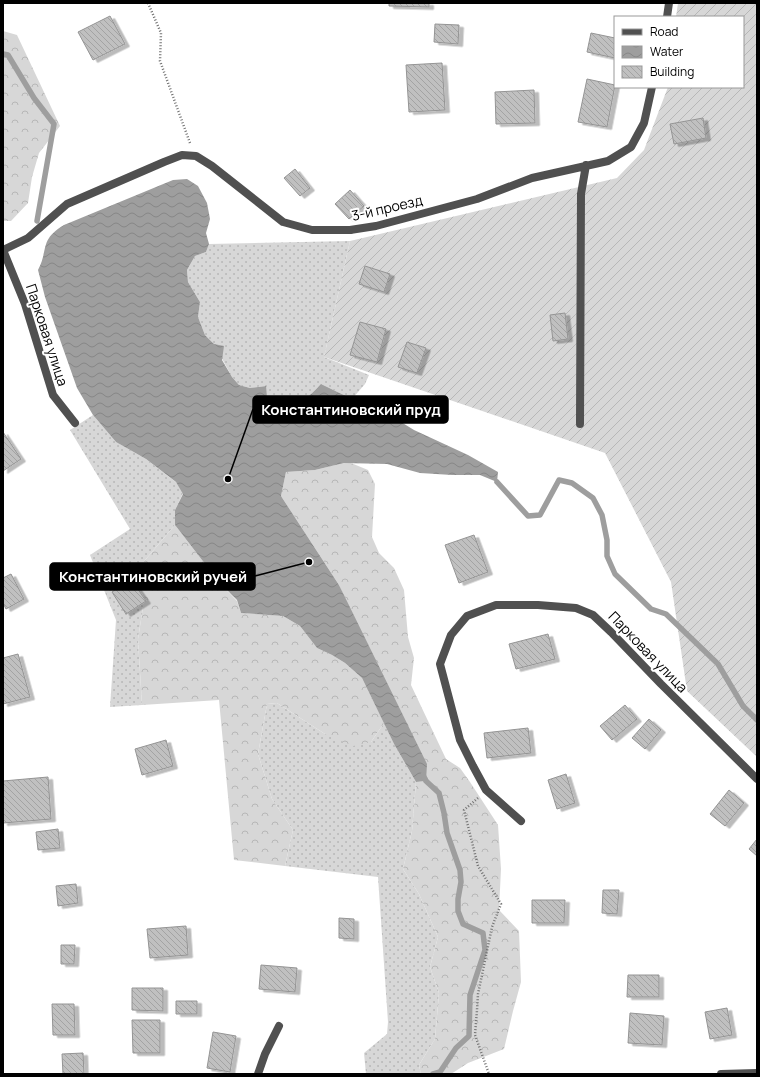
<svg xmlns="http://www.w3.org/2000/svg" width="760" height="1077" font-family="Manrope,sans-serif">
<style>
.grass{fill:url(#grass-dots)}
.forest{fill:url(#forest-crowns)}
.garden{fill:url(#garden-furrows)}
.water{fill:url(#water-waves)}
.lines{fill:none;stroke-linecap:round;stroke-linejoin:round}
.stream{stroke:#9e9e9e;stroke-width:5.5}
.building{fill:url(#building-back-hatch);stroke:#949494;filter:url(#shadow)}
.path{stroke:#727272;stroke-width:2.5;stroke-dasharray:1 2;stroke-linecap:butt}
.lane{stroke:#505050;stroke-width:8}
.street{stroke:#505050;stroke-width:8}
.labels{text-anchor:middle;stroke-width:4;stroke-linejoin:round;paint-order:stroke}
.street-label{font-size:14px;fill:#000;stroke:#fff}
.leader{fill:none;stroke:#000;stroke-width:1.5}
.callout-dot{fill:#000;stroke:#fff;stroke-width:1.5}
.callout{fill:#000;stroke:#000;stroke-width:1.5}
.callout-label{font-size:15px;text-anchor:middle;font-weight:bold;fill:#fff}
</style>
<defs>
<pattern id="grass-dots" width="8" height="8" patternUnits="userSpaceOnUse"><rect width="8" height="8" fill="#d7d7d7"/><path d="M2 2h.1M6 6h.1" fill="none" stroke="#b7b7b7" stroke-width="1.8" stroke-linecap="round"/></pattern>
<pattern id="forest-crowns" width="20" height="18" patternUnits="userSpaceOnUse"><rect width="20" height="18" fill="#d7d7d7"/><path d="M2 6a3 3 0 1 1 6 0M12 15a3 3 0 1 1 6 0" fill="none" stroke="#b7b7b7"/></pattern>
<pattern id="garden-furrows" width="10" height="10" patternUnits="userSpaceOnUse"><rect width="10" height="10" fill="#d7d7d7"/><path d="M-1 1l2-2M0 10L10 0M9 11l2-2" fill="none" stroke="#b7b7b7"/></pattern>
<pattern id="water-waves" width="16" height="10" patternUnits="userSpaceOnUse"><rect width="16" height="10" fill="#9e9e9e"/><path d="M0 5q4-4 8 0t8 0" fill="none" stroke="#868686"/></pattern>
<pattern id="building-back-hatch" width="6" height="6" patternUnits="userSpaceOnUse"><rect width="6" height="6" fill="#c0c0c0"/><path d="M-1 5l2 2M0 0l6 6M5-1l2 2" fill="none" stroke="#a3a3a3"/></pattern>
<filter id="shadow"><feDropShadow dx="4.5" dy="2.5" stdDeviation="0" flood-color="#0004"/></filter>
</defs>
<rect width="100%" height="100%" fill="#fff"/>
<path class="grass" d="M350,241L324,357L369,375L365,384L352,399L321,384C300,406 296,407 267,397L265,386L250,388L239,385L232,377L214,344L205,335L198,317L200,302L188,282L187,270L195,256L206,252L209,244Z
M93,415L116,442L146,459L177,483L183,493L175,510V525L140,566L143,607L138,639L142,705L110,707L116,620L90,555L130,529L70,430Z
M277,703L325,734L371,742L384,723L394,744L416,782L412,831L403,869L419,894L438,937L430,967L439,993L435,1039L419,1065L421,1074H366L364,1053L387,1034L388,1022L378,877L285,866L293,830L272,799L258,754L267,704Z"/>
<path class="forest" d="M3,31L17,35L60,126L39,153L32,177L28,203L11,221H3Z
M344,463H351L368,470L375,484L372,537L379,553L394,568L404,590L408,637L414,658L411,685L446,759L460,768L470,782L498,825L501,869L499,910L519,931L521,982L513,1011L504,1049L468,1063L451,1074H421L419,1065L435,1039L439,993L430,967L438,937L419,894L403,869L412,831L416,782L426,781L339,585L281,496L286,472L315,470Z
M175,525L219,582L237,601L241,613L283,616L300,626L317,648L332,655L345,663L362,678L384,723L371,742L353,746L325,734L277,703L267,704L258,754L272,799L293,830L285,866L234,860L219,700L142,705L138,639L143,607L140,566Z"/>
<path class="garden" d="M678,3H757V757L687,691L671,582L605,453L324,357L350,241L617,178L644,150L668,87H743V17H676Z"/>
<path class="water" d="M187,179L198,186L207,203L210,219L206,233L209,244L206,252L195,256L187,270L188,282L200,302L198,317L205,335L214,344L224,346L222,360L232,377L239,385L250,388L266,386L267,397C296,407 300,406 321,384L352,399L388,414L414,430L468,455L498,472L497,482L480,475H452L420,473L387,464L344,463L315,470L286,472L281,496L339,585L427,764L426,781L416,782L394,744L362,678L345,663L332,655L317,648L300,626L283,616L241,613L237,600L219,582L175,525V510L183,494L176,482L146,459L116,442L93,415L77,388L45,297L38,270C49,249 39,240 64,225L173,180Z"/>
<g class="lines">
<path class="stream" d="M3,54L8,55L34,98L54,124L37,221
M497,482L528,516L540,515L559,480L572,483L593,498L602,515L607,540V556L615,574L651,609L666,614L718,664L743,706L757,720
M423,775L426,781L439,793L444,813L447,833L460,870L461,882L458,899V911L463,924L483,933L485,950L470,995L469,1036L456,1048L440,1072L433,1074"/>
</g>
<path class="building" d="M389,3H429V7L389,6Z
M110,16L125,44L93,60L78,32Z
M435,24L459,25L458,44L434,42Z
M591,33L615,38V58L587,52Z
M442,63L445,110L409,112L406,65Z
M587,79L615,85L607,127L578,122Z
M534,90L535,123L496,124L495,92Z
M703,118L706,138L674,144L670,124Z
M295,169L310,188L300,196L284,178Z
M350,190L364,206L349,219L335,204Z
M365,266L390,274L384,292L359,284Z
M565,313L568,339L553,341L550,315Z
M360,322L386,329L377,362L350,355Z
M407,342L426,348L417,373L398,367Z
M3,432L21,459L3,471Z
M474,535L488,572L459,583L445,545Z
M11,574L24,599L6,609L3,603V578Z
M131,579L146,601L126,614L112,592Z
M548,634L555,659L516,669L509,644Z
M18,654L30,697L3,704V658Z
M625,705L637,719L612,740L600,726Z
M649,719L661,730L645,749L632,738Z
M528,728L531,753L487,758L484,733Z
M166,740L173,766L142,775L135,749Z
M566,774L575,803L557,809L548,780Z
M48,777L51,819L3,823V781Z
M729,790L744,803L725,826L710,814Z
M58,829L60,848L38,850L36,832Z
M757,839V856L749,849Z
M76,884L78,903L58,906L56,886Z
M603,890H619L617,914L602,913Z
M532,900H565L564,923H532Z
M339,918L354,919V939L339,938Z
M186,926L188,955L150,958L147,929Z
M61,945H75L74,964H61Z
M261,965L297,968L295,992L259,989Z
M628,975H659V997H627Z
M132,988H163V1011L132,1010Z
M176,1001H197V1014H176Z
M52,1004H74L75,1035H53Z
M727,1008L732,1035L710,1039L705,1012Z
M630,1013L664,1016L662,1045L628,1043Z
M132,1020H160V1053H133Z
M213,1032L236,1036L230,1072L207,1068Z
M83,1053L84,1074H63L62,1054Z"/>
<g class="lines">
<path class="path" d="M148,3L161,33L160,61L190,143
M478,798L464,810L478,866L501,904L492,927L478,994L477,1010L475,1035L489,1074"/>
<path class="lane" d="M3,250L28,238L67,204L164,162L182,155L196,156L212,166L283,222L312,230H350
M258,1074L265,1054L279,1026"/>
<path class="street" d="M667,17L669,3
M350,230L376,226L477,199L532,178L608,161L631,147L644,123L652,87
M3,250L25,304L53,395L75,423
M580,424L581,194L586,165
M521,821L486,790L473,766L460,740L440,664L451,635L467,616L496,605H538L576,608L593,615L611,632L661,684L757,779
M721,1074L757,1073"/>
</g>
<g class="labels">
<g class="street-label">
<text transform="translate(387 208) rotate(-13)" y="5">3-й проезд</text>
<text transform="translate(47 335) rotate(72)" y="5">Парковая улица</text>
<text transform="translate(648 652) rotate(46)" y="5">Парковая улица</text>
</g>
</g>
<path class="leader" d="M228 479L253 409M309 562L255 576"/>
<g class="callout-dot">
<circle cx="228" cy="479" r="4"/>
<circle cx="309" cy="562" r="4"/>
</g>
<g class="callout">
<rect x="253" y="396" width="195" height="27" rx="4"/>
<rect x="50" y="563" width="205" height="27" rx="4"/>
</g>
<g class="callout-label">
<text x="351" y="415">Константиновский пруд</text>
<text x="153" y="582">Константиновский ручей</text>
</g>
<rect width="760" height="1077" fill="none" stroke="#000000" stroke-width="8"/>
<rect x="614" y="16" width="130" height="72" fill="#ffffff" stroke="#999999"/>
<rect x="622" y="29" width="20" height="6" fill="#505050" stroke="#999999"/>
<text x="650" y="36" font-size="12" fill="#000000">Road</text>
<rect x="622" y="46" width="20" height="12" fill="url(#water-waves)" stroke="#999999"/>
<text x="650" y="56" font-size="12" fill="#000000">Water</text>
<rect x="622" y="66" width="20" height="12" fill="url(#building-back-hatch)" stroke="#999999"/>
<text x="650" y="76" font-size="12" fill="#000000">Building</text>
</svg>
